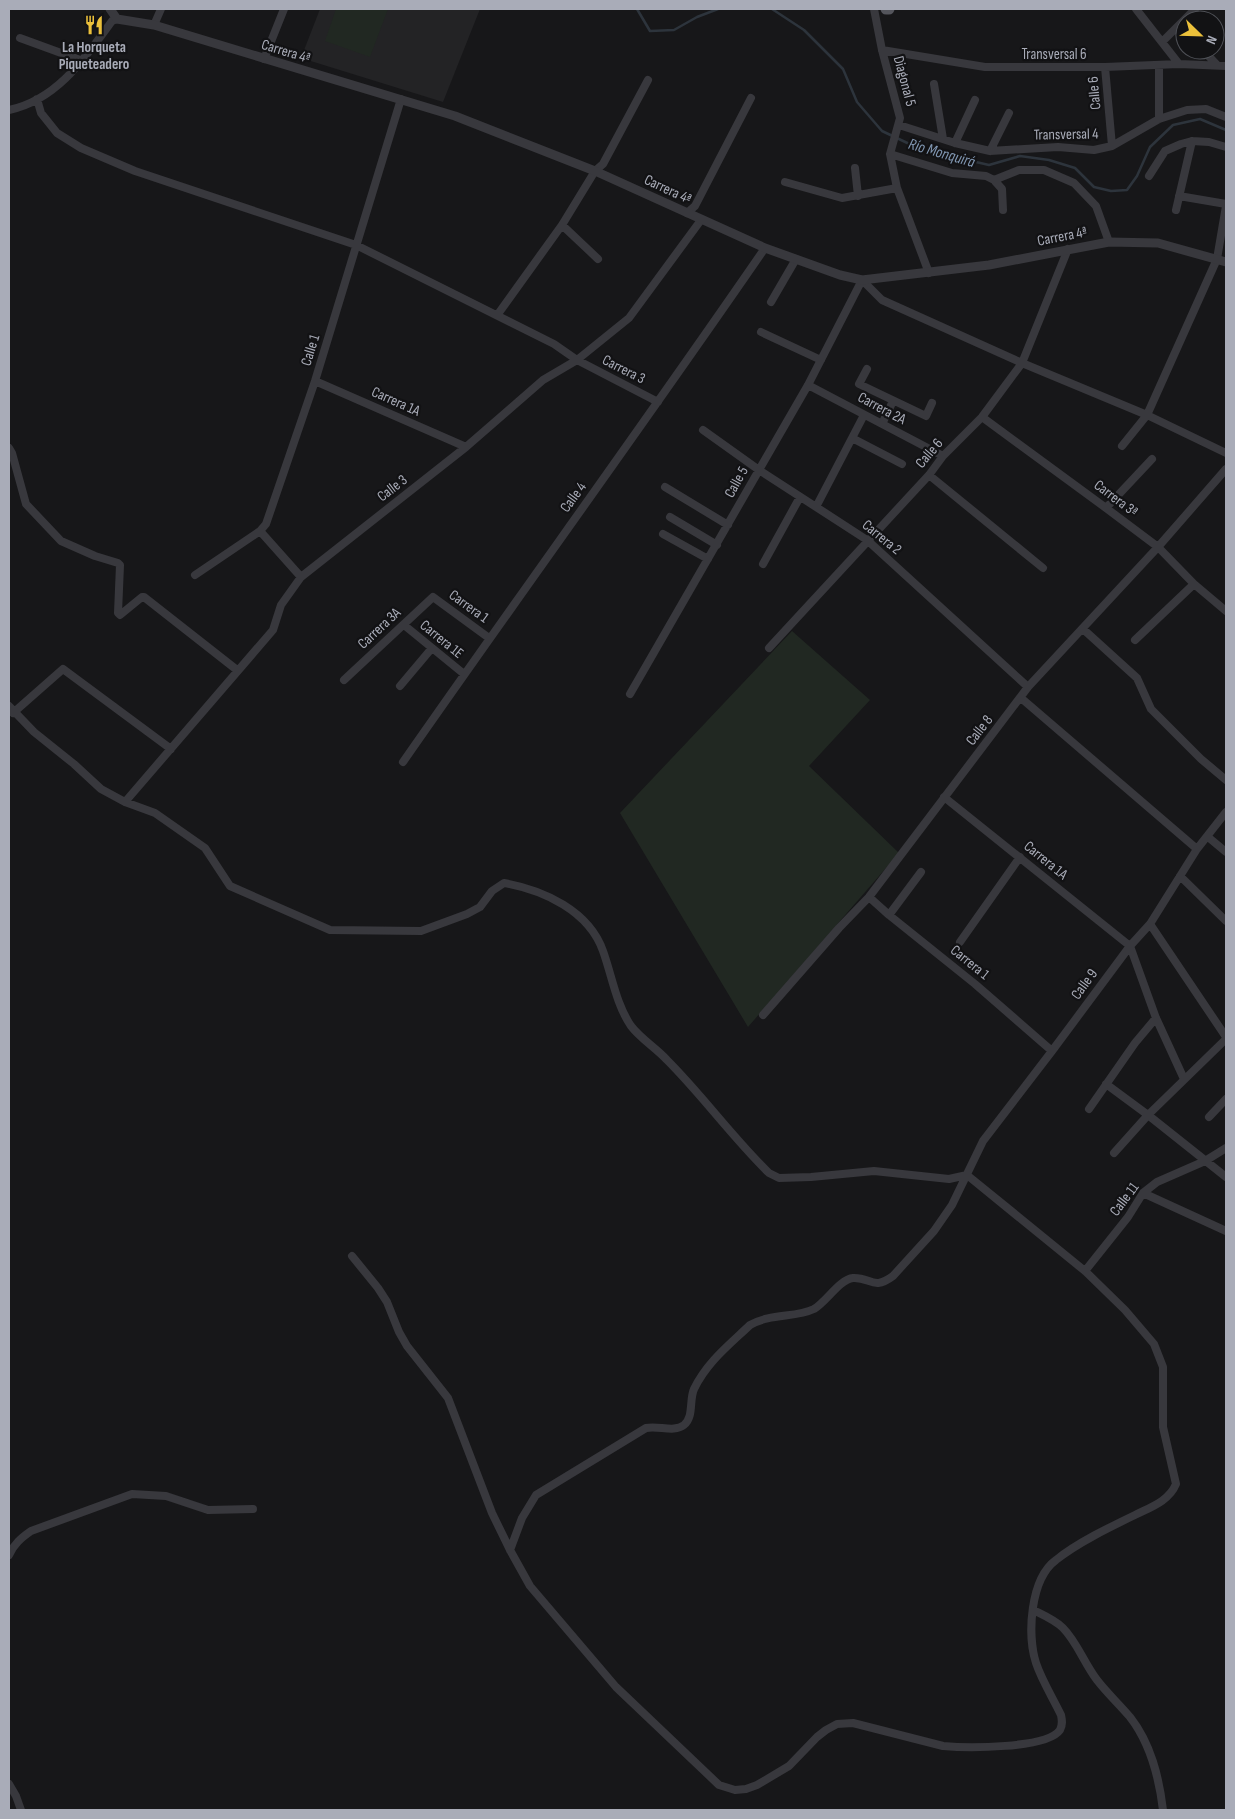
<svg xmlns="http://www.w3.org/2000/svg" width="1235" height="1819" font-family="'Sofia Sans Condensed',sans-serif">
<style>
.built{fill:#232325}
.green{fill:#212822}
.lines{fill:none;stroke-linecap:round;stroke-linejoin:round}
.stream{stroke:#2d343c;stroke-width:2.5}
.minor{stroke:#38383d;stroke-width:8}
.tertiary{stroke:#38383d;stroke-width:9}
.primary{stroke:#54555c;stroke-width:11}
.labels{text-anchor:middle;stroke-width:4.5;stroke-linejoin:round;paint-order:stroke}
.poi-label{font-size:15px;font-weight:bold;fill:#a9acb8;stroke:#121214}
.street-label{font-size:15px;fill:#a9acb8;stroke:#121214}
.water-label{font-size:16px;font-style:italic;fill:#8197b2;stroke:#121214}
</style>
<rect width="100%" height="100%" fill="#171719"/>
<path class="built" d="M320,9H480L443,102L301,58Z"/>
<path class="green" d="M336,9H388L370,57L325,41Z
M792,631L870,700L809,766L899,853L748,1027L620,813Z"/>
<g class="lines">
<path class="stream" d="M637,9L650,31L674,30L697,17L718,9
M772,9L804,30L843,69L857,102L882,131L920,149L989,165L1020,156L1049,160L1075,168L1094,187L1111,191L1127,190L1137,176L1150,147L1173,125L1200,119L1226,130"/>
<path class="minor" d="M874,9L882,50L900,118L890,154L897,188L929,273
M1136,9L1179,64
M154,25L161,9
M1175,29L1185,36
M20,38L83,61
M1162,42L1195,9
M882,50L985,67H1105L1179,64L1226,66
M1203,50L1217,65
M264,59L284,9
M1105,67L1112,146
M934,84L943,139
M37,99L41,113L57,133L81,148L135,171L356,245L554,344L577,360L658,402
M9,110C57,100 85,58 112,21L117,19
M1159,119V66
M899,125L955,143L990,151L1058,147L1094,150L1112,146L1159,119L1187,110L1206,109L1226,117
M955,143L975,100
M990,151L1009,113
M890,154L952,173L986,176L994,180L1002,189L1003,210
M855,168L858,196
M1149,176L1165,151L1181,144L1192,141L1209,142L1226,147
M994,180L1019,170H1044L1074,183L1096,206L1109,242
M785,182L842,198L897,188
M1179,196L1226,204
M1176,210L1192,141
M687,213L695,206L751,98
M562,225L598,259
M771,302L796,259
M498,314L562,225L595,171L603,164L648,80
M761,332L821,360
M867,369L859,384L926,416L932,403
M315,381L466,447
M808,385L943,456
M982,417L1106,508L1158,547L1194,584L1226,611
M882,424L893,401
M703,430L759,470L867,540L1028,687
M852,438L902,464
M1122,446L1147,415L1217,259L1226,206
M9,448L12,453L26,504L61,541L95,556L118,563L120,565L118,613L120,615L142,597H144L237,670
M929,475L1043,568
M665,487L728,525
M816,507L864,415
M1106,508L1152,459
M670,517L717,545
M260,531L301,577
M663,534L708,559
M763,564L800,497
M195,575L260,531L266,524L315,381L401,99
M404,625L464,674
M1083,629L1137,678L1151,709L1201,759L1226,780
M1135,640L1194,584
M769,648L929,475L943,456L982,417L1022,363L1068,249
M344,680L433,597L489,638
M400,686L432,648
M630,694L808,385L862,280L882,300L1022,363L1147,415L1226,453
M1021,698L1197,849
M9,706L34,732L74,764L101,789L125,802L155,813L205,848L230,886L330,930L421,931L467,914L480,907L492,891L504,883C544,890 589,911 603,951C612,976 616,1004 631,1026C641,1039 656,1048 667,1060C703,1096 733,1138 769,1173L779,1178L811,1177L874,1171L949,1179L967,1175
M13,713L63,669L171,749
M403,762C523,590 646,421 765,248
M944,797L1130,946
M125,802L273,630L281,605L301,577L466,447L543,380L577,360L629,318L701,220
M1208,837L1226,852
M1180,876L1226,921
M869,897L889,915L975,984L1052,1051
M889,915L921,872
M1150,924L1226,1037
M960,942L1020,857
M1130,946L1156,1018L1184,1079
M763,1015L839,928L869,897L1028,687L1158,547L1226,469
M1106,1084L1148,1115L1226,1177
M1089,1109L1135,1043L1156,1018
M1209,1117L1226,1099
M1114,1153L1148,1115L1226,1039
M1143,1193L1226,1231
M352,1256L378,1288L387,1302L399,1332L407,1346L448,1398L492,1513L510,1550L530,1586L616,1687L719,1785L735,1790L746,1789L757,1785L789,1766L817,1737L826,1730L837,1724L853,1723L943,1746C966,1748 1047,1749 1060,1730C1063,1724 1062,1720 1061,1715C1053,1698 1042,1681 1036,1663C1027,1635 1030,1579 1056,1560C1077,1543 1110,1527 1135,1515C1151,1507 1169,1501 1176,1484L1163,1427V1367L1154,1344L1125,1310L1085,1271L967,1175
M1085,1271L1128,1217L1143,1193L1157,1182L1205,1161L1226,1148
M510,1550L522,1518L536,1495L646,1428C658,1425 674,1433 684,1425C694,1417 689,1400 694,1389C707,1362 729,1345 750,1325C771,1313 795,1318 814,1309C826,1302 840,1279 853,1278C871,1277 873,1291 893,1276L934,1231L952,1205L983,1141L1052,1051L1130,946L1150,924L1197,849L1226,812
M9,1555C14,1544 21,1538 31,1531L132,1494L166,1496L208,1510L253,1509
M1033,1610C1043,1615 1055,1620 1063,1628C1077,1642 1084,1663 1097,1680C1107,1693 1119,1704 1130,1717C1151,1744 1159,1777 1163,1810
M9,1784L16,1796L21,1810"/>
<path class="tertiary" d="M110,9L117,19L154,25L455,116L595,171L765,248L840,275L862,280L989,265L1109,242L1158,243L1226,262"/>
<path class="primary" d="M886,9H889"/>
</g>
<defs>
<symbol id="restaurant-bare" viewBox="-9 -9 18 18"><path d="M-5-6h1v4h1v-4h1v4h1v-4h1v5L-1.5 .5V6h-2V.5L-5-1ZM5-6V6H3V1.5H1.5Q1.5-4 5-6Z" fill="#ecc13b" stroke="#121214" stroke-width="2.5" paint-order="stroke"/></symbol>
</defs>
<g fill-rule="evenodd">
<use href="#restaurant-bare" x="80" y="11" width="28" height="28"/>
</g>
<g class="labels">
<g class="poi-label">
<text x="94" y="52">La Horqueta<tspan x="94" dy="17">Piqueteadero</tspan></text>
</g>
<g class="street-label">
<text transform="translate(286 51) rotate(17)" y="5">Carrera 4ª</text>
<text x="1054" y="59">Transversal 6</text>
<text transform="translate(905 81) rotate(75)" y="5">Diagonal 5</text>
<text transform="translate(1094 93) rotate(-95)" y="5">Calle 6</text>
<text transform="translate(1066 134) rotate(-1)" y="5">Transversal 4</text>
<text transform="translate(668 189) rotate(25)" y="5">Carrera 4ª</text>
<text transform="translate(1062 236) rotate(-11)" y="5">Carrera 4ª</text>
<text transform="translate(310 350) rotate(-73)" y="5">Calle 1</text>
<text transform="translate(624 369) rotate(27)" y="5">Carrera 3</text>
<text transform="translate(396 401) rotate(24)" y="5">Carrera 1A</text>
<text transform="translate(882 408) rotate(28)" y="5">Carrera 2A</text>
<text transform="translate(929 453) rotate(-50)" y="5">Calle 6</text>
<text transform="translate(736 482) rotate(-61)" y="5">Calle 5</text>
<text transform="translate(392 488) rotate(-38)" y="5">Calle 3</text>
<text transform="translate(573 497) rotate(-54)" y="5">Calle 4</text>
<text transform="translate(1116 498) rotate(37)" y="5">Carrera 3ª</text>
<text transform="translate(882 537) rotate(39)" y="5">Carrera 2</text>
<text transform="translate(469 606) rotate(36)" y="5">Carrera 1</text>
<text transform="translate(379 628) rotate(-43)" y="5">Carrera 3A</text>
<text transform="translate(442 639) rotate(39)" y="5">Carrera 1E</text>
<text transform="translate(979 730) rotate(-52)" y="5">Calle 8</text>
<text transform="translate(1046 860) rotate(39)" y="5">Carrera 1A</text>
<text transform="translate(970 962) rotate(39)" y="5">Carrera 1</text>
<text transform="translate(1084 984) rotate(-54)" y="5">Calle 9</text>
<text transform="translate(1124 1199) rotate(-53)" y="5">Calle 11</text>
</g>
<g class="water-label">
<text transform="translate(942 152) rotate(16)" y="6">Río Monquirá</text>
</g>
</g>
<rect width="1235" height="1819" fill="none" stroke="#a9acb8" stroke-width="20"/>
<g transform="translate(1200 35) rotate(113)"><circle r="24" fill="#121214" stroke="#4e5056"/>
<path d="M0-4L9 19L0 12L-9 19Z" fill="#ecc13b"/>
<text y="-8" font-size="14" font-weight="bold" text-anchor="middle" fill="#a9acb8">N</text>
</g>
</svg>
